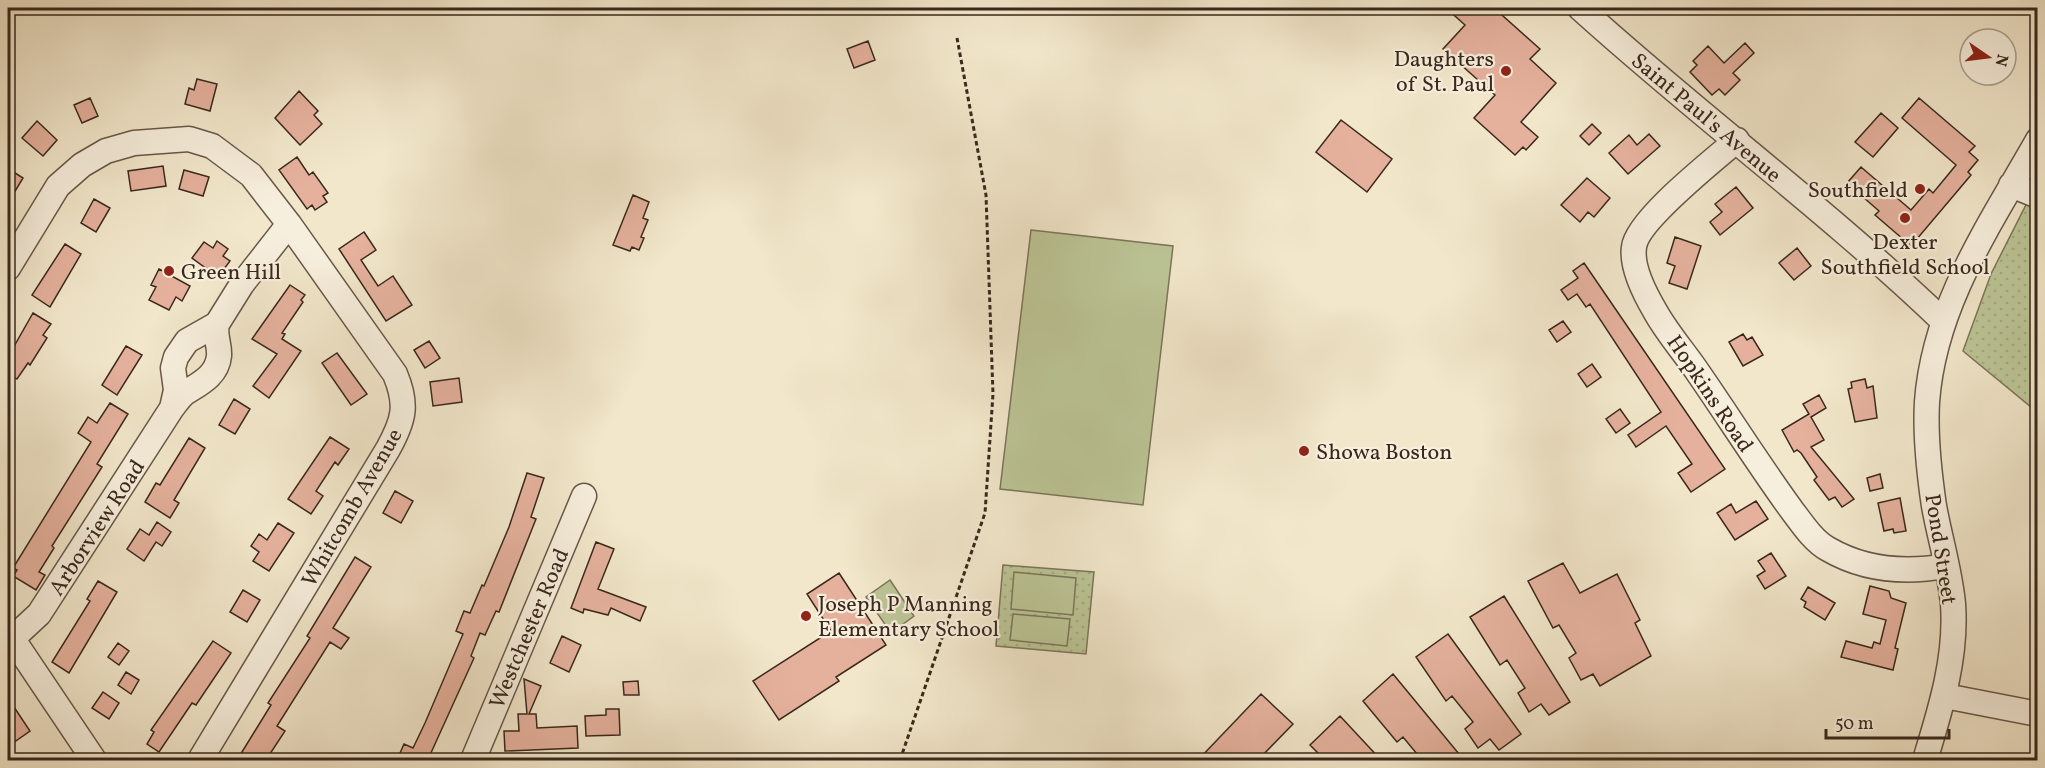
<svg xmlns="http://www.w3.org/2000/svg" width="2045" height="768" font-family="Vollkorn,serif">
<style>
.green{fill:url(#green-dots);stroke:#7b7659;stroke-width:1.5}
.pitch{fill:#bcc596;stroke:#7b7659;stroke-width:1.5}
.building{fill:#e5b19d;stroke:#3a281c;stroke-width:1.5}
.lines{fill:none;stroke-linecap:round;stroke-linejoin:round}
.minor-casing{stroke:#685848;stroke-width:27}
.path{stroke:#3a281c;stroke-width:3;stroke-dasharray:4.5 3;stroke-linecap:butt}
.minor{stroke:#f7efdd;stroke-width:24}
.poi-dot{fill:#8f2418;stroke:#f7efdd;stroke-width:2}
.labels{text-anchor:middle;stroke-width:4.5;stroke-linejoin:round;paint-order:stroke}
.poi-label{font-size:22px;fill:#3a281c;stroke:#f7efdd;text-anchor:start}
.street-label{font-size:22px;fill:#3a281c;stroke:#f7efdd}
</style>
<defs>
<pattern id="green-dots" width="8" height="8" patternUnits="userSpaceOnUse" patternTransform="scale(1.5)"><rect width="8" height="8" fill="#bcc596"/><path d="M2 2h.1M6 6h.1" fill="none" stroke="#a2a981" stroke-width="1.8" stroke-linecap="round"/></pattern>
</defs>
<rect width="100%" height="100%" fill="#f2e7cb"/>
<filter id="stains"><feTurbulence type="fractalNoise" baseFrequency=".00333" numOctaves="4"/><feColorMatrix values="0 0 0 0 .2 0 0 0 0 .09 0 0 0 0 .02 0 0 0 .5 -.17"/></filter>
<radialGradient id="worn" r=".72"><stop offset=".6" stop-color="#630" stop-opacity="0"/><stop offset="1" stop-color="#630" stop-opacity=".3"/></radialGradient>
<path class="green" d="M2037,183V412L1963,351L1991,274Z
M1003,565L1094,572L1086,654L996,646Z"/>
<path class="pitch" d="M1031,230L1173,246L1143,505L1000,489Z
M1014,572L1076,578L1073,615L1011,609Z
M890,580L914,616L891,633L866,597Z
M1013,614L1070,619L1067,646L1010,640Z"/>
<path class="building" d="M1446,8H1494L1540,49L1530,59L1556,83L1521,122L1538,137L1526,150L1523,147L1515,155L1474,118L1495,95L1443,49L1465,25Z
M868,41L875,60L854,68L847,49Z
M1745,43L1754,53L1733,73L1740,80L1725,95L1719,89L1712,95L1690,72L1697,65L1693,61L1708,46L1724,63Z
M197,79L217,84L210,111L185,104L189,88L194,90Z
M299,91L318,111L314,115L322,124L300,145L275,118Z
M90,98L98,116L82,123L74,105Z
M1919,98L1975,146L1969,152L1978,160L1968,172L1971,175L1911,246L1875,215L1879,211L1847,183L1861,167L1911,210L1929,189L1933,193L1956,165L1902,118Z
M1881,113L1898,128L1873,157L1855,142Z
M1341,120L1392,159L1367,192L1316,152Z
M37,121L57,140L43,156L22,138Z
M1592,124L1601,133L1589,145L1580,136Z
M1649,134L1660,146L1628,174L1609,153L1629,135L1637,145Z
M297,157L309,175L313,172L328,193L323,196L327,202L315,210L312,205L307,209L279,170Z
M163,166L166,186L131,191L128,171Z
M184,170L209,177L203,196L179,189Z
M12,171L23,178L8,203V178Z
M1587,178L1610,198L1594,217L1588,212L1580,222L1561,205Z
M1736,187L1753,208L1720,235L1710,222L1722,212L1715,204Z
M633,195L649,202L643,218L648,220L641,237L644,238L639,250L632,247L630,251L613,245Z
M94,199L110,208L96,232L81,223Z
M364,232L376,250L361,260L378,286L393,276L412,305L386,321L339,249Z
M1675,237L1701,246L1687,289L1669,283L1675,266L1667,263Z
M217,241L228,249L223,256L230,261L218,277L192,258L204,242L213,248Z
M65,244L81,254L50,307L32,295Z
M1797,248L1811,266L1794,280L1779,263Z
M1584,263L1725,469L1691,492L1678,473L1692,464L1666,426L1636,447L1628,435L1661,412L1590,304L1586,307L1577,294L1568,300L1561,290L1578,278L1573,271Z
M159,269L190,286L182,301L176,297L169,310L149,300L156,287L151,285Z
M290,285L305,295L301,300L303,302L282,333L285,334L282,339L301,351L269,398L253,386L277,354L252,339Z
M33,313L51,324L43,335L47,338L30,365L28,363L17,379L8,373V357Z
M1563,321L1571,332L1557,342L1549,330Z
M1743,334L1747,340L1752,337L1763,355L1743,366L1729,342Z
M429,341L440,358L425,368L414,350Z
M126,346L142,355L117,395L102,385Z
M337,353L367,394L351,405L322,363Z
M1592,364L1601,377L1587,387L1578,374Z
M459,378L462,402L433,406L430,382Z
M1865,379L1867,388L1873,386L1877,418L1855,422L1848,389L1852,388L1851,382Z
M1819,395L1826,408L1811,417L1824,440L1811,447L1854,499L1842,507L1835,497L1829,500L1814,480L1817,477L1801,453L1797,450L1794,452L1782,430L1809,414L1803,404Z
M234,399L250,409L235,434L219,425Z
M110,403L128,414L97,464L102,467L52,546L54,548L39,572L45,575L36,590L13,576L17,570L13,568L91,442L78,433L88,417L97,423Z
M1620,409L1630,423L1616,433L1606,419Z
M330,437L349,449L338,465L335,462L316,491L323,496L311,514L288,499Z
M189,438L205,448L174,500L179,503L170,518L145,502L156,483L160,485Z
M527,473L544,478L531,517L536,519L499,612L496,611L485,635L480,633L471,656L474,658L430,755L444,760H397L404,744L413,748L425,723L463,634L456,631L464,611L470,613L482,585L484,586L509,527Z
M1880,474L1883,488L1870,491L1867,478Z
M395,491L413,501L401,523L383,513Z
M1900,498L1906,531L1894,533L1893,529L1884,531L1878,503Z
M1756,501L1768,519L1735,540L1717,513L1731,504L1736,513Z
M157,522L171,532L162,546L156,542L144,561L127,549L140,529L149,535Z
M278,523L294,533L269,571L253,561L259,552L251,546L259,534L267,540Z
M596,542L614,549L598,589L646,607L640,621L611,608L608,615L584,609L583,613L571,608Z
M1771,553L1786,576L1765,589L1757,576L1765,571L1758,561Z
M355,557L371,567L333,628L349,638L341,649L330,642L277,726L285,731L266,760H237L271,705L268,703L310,638L307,636Z
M1563,563L1580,593L1617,574L1640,620L1635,623L1651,656L1600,686L1593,674L1581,680L1569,658L1576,653L1559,625L1553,628L1528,581Z
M839,573L886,645L836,677L839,681L779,720L753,681L831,631L807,594Z
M98,581L117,592L69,673L52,662L90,601L87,599Z
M1870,586L1889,591L1891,598L1906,603L1895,648L1898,649L1893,670L1841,657L1846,641L1872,648L1874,642L1880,644L1886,620L1863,614Z
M1808,587L1835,603L1825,620L1804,607L1806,602L1801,599Z
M243,590L260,600L247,622L230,612Z
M1504,596L1570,702L1549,715L1541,704L1529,712L1518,693L1525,688L1507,660L1500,665L1470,617Z
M1448,634L1521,734L1499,750L1490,739L1478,748L1465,729L1473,722L1452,696L1446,701L1416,657Z
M562,636L581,645L569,672L550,663Z
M213,641L231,653L196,705L192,703L159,752L147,744L154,732L151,730Z
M118,643L129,651L119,665L108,657Z
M126,672L139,680L131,694L118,685Z
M1393,674L1464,760H1422L1403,737L1397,742L1363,701Z
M524,679L541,686L529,714H536L537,728L577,726L578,748L505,751L504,731H519L518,714H527Z
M638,681L639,695H624L623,682Z
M103,692L119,703L109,719L92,708Z
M1261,694L1293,724L1258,760H1198Z
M8,698L30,731L13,743L8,735Z
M606,709H619L620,735L586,736L585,716L606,715Z
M1340,716L1381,760H1325L1310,745Z"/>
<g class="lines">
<defs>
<path id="minor" d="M1580,8C1698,115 1827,210 1943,321
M1737,140C1714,160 1637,220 1634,247C1631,267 1645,294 1655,311C1667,333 1685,353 1699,374C1730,419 1759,465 1791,509C1801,522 1813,541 1828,549C1864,570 1906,573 1946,566
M2011,185L2038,196
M8,268L58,186L82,165L106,151L134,143L189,139L212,146L251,175L289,224L395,374C408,405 404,420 388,449L200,760
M172,408C176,403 180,397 185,393C199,384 217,376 219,356C220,344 214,336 217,324
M8,632L94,760
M12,639L39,614L172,408L176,390L173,368L176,357L187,341L217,324L242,284L289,224
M1945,696L2038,714
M473,760L584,496
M1925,760C1940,711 1957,658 1953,604C1950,571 1940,539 1934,506C1929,472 1925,436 1927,402C1934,304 1991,223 2038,140"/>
</defs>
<use href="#minor" class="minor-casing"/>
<path class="path" d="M900,760L985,513L993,394L986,195L957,38"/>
<use href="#minor" class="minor"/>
</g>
<g class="poi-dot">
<circle cx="1506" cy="71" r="6"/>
<circle cx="1920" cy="189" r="6"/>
<circle cx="1905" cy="218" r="6"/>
<circle cx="169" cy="271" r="6"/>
<circle cx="1304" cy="451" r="6"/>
<circle cx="806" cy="616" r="6"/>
</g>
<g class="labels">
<g class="poi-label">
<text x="1494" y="66" text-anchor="end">Daughters<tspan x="1494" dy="25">of St. Paul</tspan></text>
<text x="1908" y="197" text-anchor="end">Southfield</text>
<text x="1905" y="249" text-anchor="middle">Dexter<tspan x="1905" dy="25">Southfield School</tspan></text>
<text x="181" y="279">Green Hill</text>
<text x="1316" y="459">Showa Boston</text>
<text x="818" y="611">Joseph P Manning<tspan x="818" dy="25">Elementary School</tspan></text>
</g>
<g class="street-label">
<text transform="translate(1707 117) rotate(40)" y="8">Saint Paul's Avenue</text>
<text transform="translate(1711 393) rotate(56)" y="8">Hopkins Road</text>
<text transform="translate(351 507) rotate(-60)" y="8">Whitcomb Avenue</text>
<text transform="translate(96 527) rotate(-57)" y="8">Arborview Road</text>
<text transform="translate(1942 549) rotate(81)" y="8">Pond Street</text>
<text transform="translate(528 628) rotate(-67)" y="8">Westchester Road</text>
</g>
</g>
<rect width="2045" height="768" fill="none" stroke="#f2e7cb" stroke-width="30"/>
<rect x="9" y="9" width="2027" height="750" fill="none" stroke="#3a281c" stroke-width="3"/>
<rect x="15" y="15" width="2015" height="738" fill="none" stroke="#3a281c" stroke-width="1.5"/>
<g transform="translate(1988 57) rotate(104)"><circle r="28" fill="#f7efdd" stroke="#ab9f90" stroke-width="1.5"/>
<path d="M0-4.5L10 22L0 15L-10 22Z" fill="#8f2418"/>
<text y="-9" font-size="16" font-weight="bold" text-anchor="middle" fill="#3a281c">N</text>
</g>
<path d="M1826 729v9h123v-9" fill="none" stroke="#3a281c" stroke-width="3"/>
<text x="1835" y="729" font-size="18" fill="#3a281c" stroke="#f7efdd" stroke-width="4.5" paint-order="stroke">50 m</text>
<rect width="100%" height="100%" filter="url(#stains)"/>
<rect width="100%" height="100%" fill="url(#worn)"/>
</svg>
